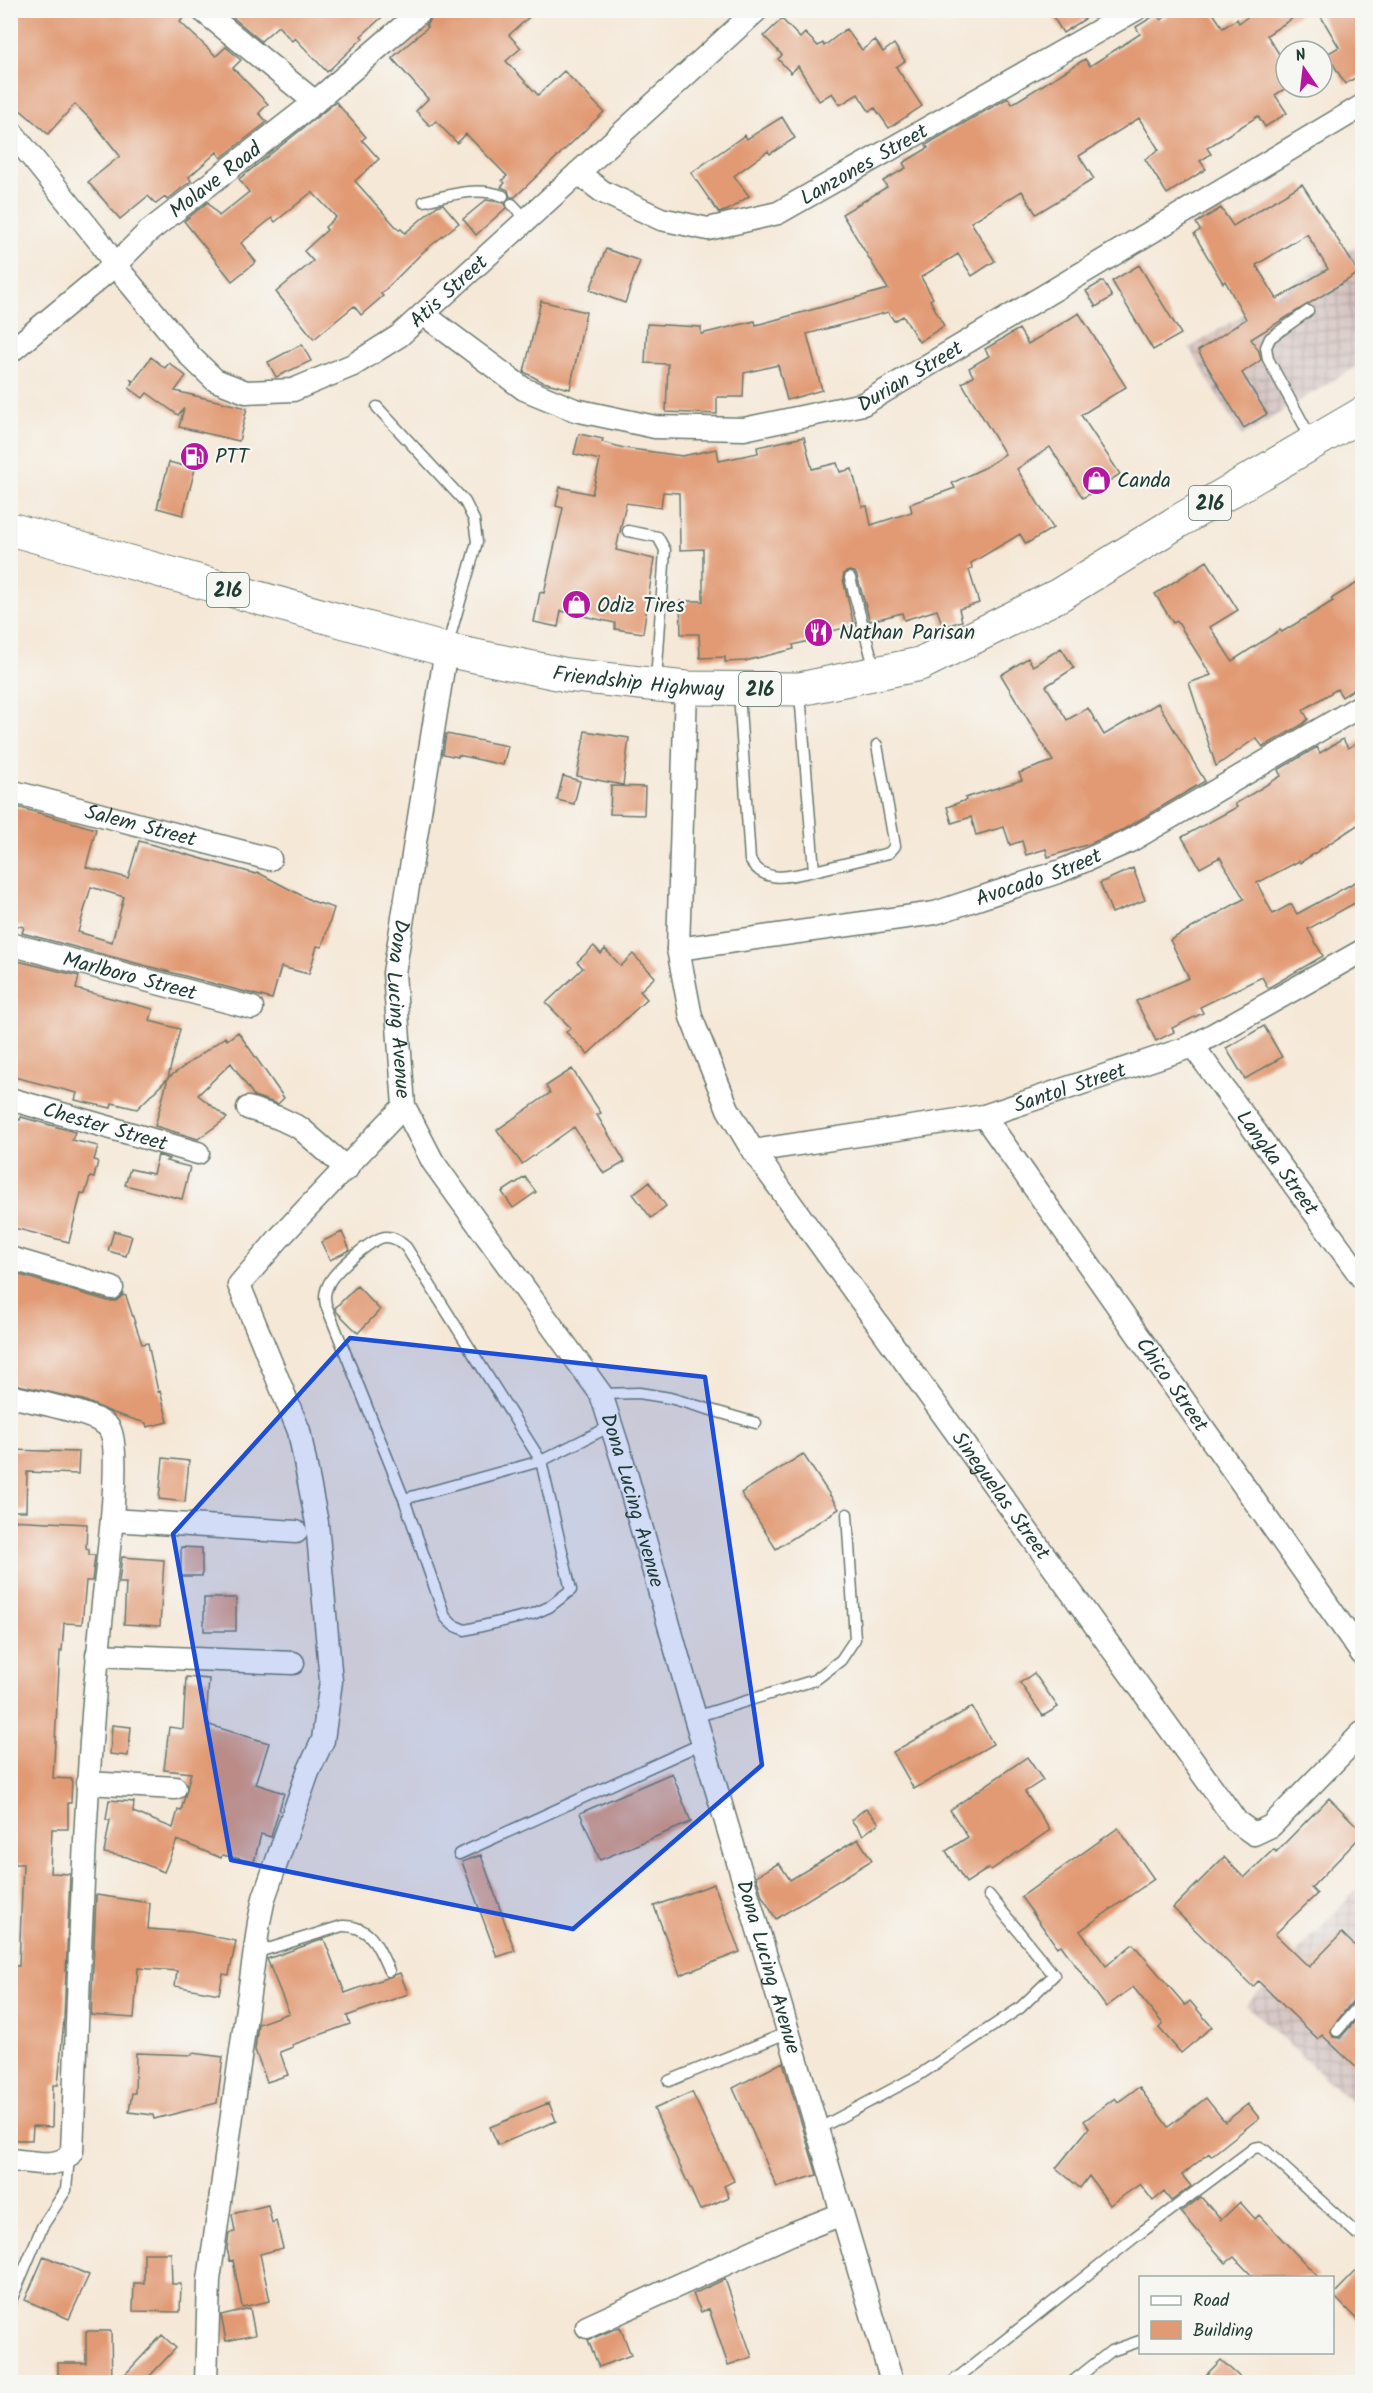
<svg xmlns="http://www.w3.org/2000/svg" width="1373" height="2393" font-family="Kalam,sans-serif">
<style>
.industrial{fill:url(#industrial-grid)}
.building{fill:#e19a73;fill-rule:evenodd}
.lines{fill:none;stroke-linecap:round;stroke-linejoin:round}
.lane-casing{stroke:#6a796d;stroke-width:13}
.street-casing{stroke:#6a796d;stroke-width:25}
.primary-casing{stroke:#6a796d;stroke-width:35}
.lane{stroke:#fff;stroke-width:10}
.street{stroke:#fff;stroke-width:22}
.primary{stroke:#fff;stroke-width:33}
.marked{fill:#1d4ed8;fill-opacity:0.2;stroke:#1d4ed8;stroke-width:4.5;stroke-linejoin:round}
.labels{text-anchor:middle;stroke-width:4.5;stroke-linejoin:round;paint-order:stroke}
.shield{fill:#f6f6f2;stroke:#60746d;stroke-width:1.5}
.shield-label{font-size:20px;font-weight:bold;fill:#1f3d34}
.street-label{font-size:21px;fill:#1f3d34;stroke:#f6f6f2}
.poi-label{font-size:21px;fill:#1f3d34;stroke:#f6f6f2;text-anchor:start}
</style>
<defs>
<pattern id="industrial-grid" width="8" height="8" patternUnits="userSpaceOnUse" patternTransform="scale(1.5)"><rect width="8" height="8" fill="#d1bfbd"/><path d="M0 4h8M4 0v8" fill="none" stroke="#a99c9a"/></pattern>
</defs>
<rect width="100%" height="100%" fill="#f6f6f2"/>
<filter id="ink" filterUnits="userSpaceOnUse"><feTurbulence type="fractalNoise" baseFrequency=".0167" numOctaves="2"/><feDisplacementMap in="SourceGraphic" scale="12" xChannelSelector="R" yChannelSelector="G"/><feConvolveMatrix kernelMatrix="1 2 1 2 8 2 1 2 1" color-interpolation-filters="sRGB"/></filter>
<filter id="wash" filterUnits="userSpaceOnUse"><feTurbulence type="fractalNoise" baseFrequency=".008" numOctaves="4" result="noise"/><feDisplacementMap in="SourceGraphic" scale="24" xChannelSelector="R" yChannelSelector="G"/><feGaussianBlur stdDeviation="1.35" result="paint"/><feColorMatrix in="noise" values="0 0 0 0 0 0 0 0 0 0 0 0 0 0 0 0 0 1.4 0 .05"/><feComposite in="paint" operator="in"/></filter>
<g filter="url(#wash)">
<rect width="100%" height="100%" fill="#f5e8d7"/>
<path class="industrial" d="M1354,247L1362,261V363L1242,436L1189,348Z
M1362,1884V2112L1246,2005Z"/>
<g id="blocks">
<path class="building" d="M10,10H189L180,22L216,56L226,47L241,60L233,68L268,104L259,113L267,122L221,158L217,152L189,177L191,181L167,200L165,197L156,204L148,196L120,219L88,182L120,156L92,121L75,104L48,134L10,101Z
M224,10H390L361,36L363,38L327,72L295,38L292,41L278,26L261,41Z
M435,10H537L509,35L521,48L506,61L538,95L564,71L604,112L515,197H510L508,190L501,187L505,183L502,180L507,176L466,134L457,143L436,121L430,126L416,111L428,99L392,58L428,27L426,25L434,15Z
M1049,10H1099L1063,33Z
M1175,10H1211L1223,28L1237,19L1239,23L1257,10H1305L1267,35L1286,65V88L1275,95L1287,113L1265,127L1258,116L1207,148L1211,154L1200,161L1206,169L1167,194L1145,159L1159,150L1139,118L1079,156L1094,179L1036,214L1022,191L971,222L995,261L972,276L958,254L921,277L933,298L930,300L944,326L919,342L903,316L894,321L888,312L807,334L822,390L787,400L778,365L744,373L743,397H717V414L666,412L668,364L645,363L647,324L701,327V334L755,321L756,325L888,289L842,214L887,187L883,181L906,168L903,163L928,148L926,145L934,140L1008,98L1012,104L1085,59L1090,66L1140,34L1136,27L1157,14L1161,20Z
M1317,10H1362V74L1345,84L1327,54L1339,47Z
M782,19L800,38L805,33L818,46L823,43L824,46L846,29L862,50L875,40L883,52L894,44L905,61L896,67L922,106L889,128L875,108L869,111L858,94L840,105L832,93L819,101L798,66L791,73L778,59L782,55L764,36Z
M336,102L366,137L362,140L379,159L355,181L399,230L401,229L405,233L437,206L443,204L459,223L423,252L381,294L383,296L361,315L354,306L314,339L276,292L313,261L304,251L327,230L325,227L336,217L312,192L275,222L272,218L241,243L256,262L232,281L184,221L208,202L219,216L249,192L239,179Z
M782,117L795,138L770,154L768,151L734,176L749,196L728,210L719,213L691,173L745,135L747,139Z
M1302,184L1359,273L1251,339L1259,351L1261,360L1242,373L1267,414L1244,428L1198,351L1246,319L1225,281L1223,283L1194,234L1200,230L1196,223L1221,208L1233,226ZM1307,234L1328,269L1277,299L1256,265Z
M486,200L505,203L506,208L476,235L463,219Z
M606,249L640,261L625,303L590,290Z
M1139,265L1181,334L1153,350L1112,281Z
M1103,281L1112,297L1096,307L1086,291Z
M541,301L586,312L570,389L543,382L524,372Z
M1079,313L1126,387L1081,415L1120,474L1083,498L1050,447L1017,469L1053,528L1026,544L1020,534L971,563L972,568L969,570L979,603L959,609L962,621L943,627L937,610L904,620L902,613L870,621L857,576L855,572L849,571L844,573L843,579L854,626L827,632L828,636L793,645L794,649L745,661L725,662V657L700,658L699,634H681L680,601H703V549L680,550L679,493L663,492L661,508L626,503L616,550L654,559L643,633L615,629V623L561,611L558,627L534,622L540,592L544,593L563,508L556,506L560,487L592,494L600,460L574,454L579,434L603,439L602,442L624,448L682,456L717,449L719,461L758,453L757,447L804,437L812,469L837,463L840,472L852,469L862,507L867,506L871,525L912,512L910,504L955,488L952,483L986,467L1005,454L962,383L973,376L969,368L989,356L985,349L1019,329L1028,344Z
M302,344L311,361L276,377L268,362Z
M151,357L165,368L169,363L186,376L175,391L247,408L239,441L179,427L184,408L178,415L147,393L143,398L129,388L133,383L131,380L134,381Z
M169,462L195,469L183,515L157,508Z
M1207,561L1238,610L1210,627L1232,661L1280,630L1282,632L1320,609L1333,601L1331,599L1362,580V684L1342,697L1337,689L1303,710L1308,719L1303,724L1263,747L1256,738L1216,766L1189,683L1211,675L1177,621L1173,623L1155,594Z
M1061,648L1074,668L1046,686L1067,720L1088,708L1104,735L1158,703L1205,781L1124,829L1089,844L1048,857L1046,849L1026,855L1022,841L1010,845L1004,827L976,835L971,817L952,823L947,807L966,800L965,798L1022,780L1019,773L1053,761L1001,675L1028,658L1033,666Z
M585,731L629,738L623,785L577,776Z
M446,734L508,746L503,765L458,755V757L443,754Z
M1343,739L1348,748L1362,740V822L1300,863L1299,861L1257,883L1273,914L1291,904L1297,914L1357,881L1362,891V899L1308,929L1323,956L1268,988L1262,977L1200,1007L1203,1013L1172,1028L1174,1032L1156,1041L1136,1001L1189,978L1170,940L1244,899L1220,857L1200,868L1182,837L1237,807L1235,804L1281,776L1278,770L1317,747L1320,753Z
M563,776L580,781L574,804L557,800Z
M611,786L645,787L644,815L610,814Z
M10,805L96,829L86,867L128,878L139,841L256,874L257,872L312,901L334,908L322,947L317,946L309,974L281,967L272,999L22,933L24,927L10,924ZM91,887L124,897L112,942L78,932Z
M1133,868L1145,900L1112,913L1100,883Z
M594,946L601,954L605,949L621,966L633,954L655,977L640,991L647,999L588,1054L566,1032L571,1028L546,1003L583,968L577,962Z
M10,959L79,976L76,989L153,1009L150,1021L180,1029L168,1078L137,1109L112,1103L111,1108L75,1100L77,1093L10,1076Z
M1264,1026L1282,1057L1245,1079L1226,1048Z
M238,1032L284,1098L278,1104L254,1096L231,1063L198,1095L227,1118L198,1139L155,1126L168,1078L225,1037L227,1040Z
M572,1069L601,1113L597,1115L625,1162L604,1174L574,1127L522,1164L497,1130L550,1093L546,1086Z
M10,1117L20,1120L21,1117L75,1132L72,1140L98,1146L94,1160L98,1161L94,1178L90,1177L85,1194L81,1193L69,1242L10,1227Z
M158,1155L169,1159L166,1161L190,1167L182,1199L125,1185L130,1169L153,1174Z
M525,1177L536,1192L513,1208L502,1192Z
M649,1182L666,1206L651,1218L633,1194Z
M114,1231L132,1236L126,1256L108,1251Z
M342,1232L350,1250L330,1260L321,1242Z
M10,1272L108,1301H116L123,1295L126,1296L142,1344L148,1343L158,1392L160,1391L168,1422L147,1427L146,1423L113,1413L83,1400L10,1383Z
M357,1286L380,1310L358,1333L337,1312L335,1308Z
M10,1450L79,1452L78,1474L27,1472L26,1511H10Z
M803,1454L839,1509L776,1549L741,1493Z
M163,1458L189,1461L185,1502L159,1499Z
M10,1520L87,1524L86,1549L89,1550V1555H95L92,1581H86L82,1624L64,1623L62,1651H60L53,1778L72,1779L71,1803H68V1829H52L50,1873L70,1874L64,2019L58,2085H53L52,2127L33,2126L32,2140H10L11,2008H13L15,1966H19L23,1864H10Z
M181,1547L202,1548V1576H181Z
M122,1557L164,1560L160,1626L124,1624L126,1583H119Z
M204,1598H236V1631H204Z
M1034,1673L1058,1707L1043,1716L1020,1683Z
M186,1677L209,1679L206,1724L269,1743L256,1784L284,1793L271,1837L261,1834L254,1862L222,1855L221,1858L177,1840L164,1872L127,1857L104,1853L110,1820H106L109,1800L134,1802L133,1812L173,1828L178,1810L181,1811L191,1773L164,1770L169,1727L183,1729Z
M972,1707L993,1744L914,1789L893,1752Z
M112,1725L131,1727L128,1756L110,1754Z
M1027,1757L1043,1780L1025,1792L1050,1830L991,1870L989,1868L966,1883L946,1851L968,1837L950,1810Z
M672,1773L691,1822L600,1860L580,1813Z
M1329,1798L1362,1831V1835L1311,1888L1317,1894L1275,1934L1309,1967L1342,1933L1362,1953V1995L1356,1997L1330,2030L1333,2037L1340,2038L1362,2013V2073L1322,2035L1318,2039L1258,1981L1253,1987L1173,1908L1224,1857L1244,1878L1274,1849L1276,1852Z
M866,1808L879,1823L863,1835L851,1820Z
M1118,1828L1154,1879L1080,1931L1106,1966L1133,1944L1185,2005L1190,2001L1212,2027L1181,2053L1159,2028L1163,2024L1133,1987L1106,2007L1061,1945L1057,1947L1021,1897Z
M858,1839L872,1860L776,1919L762,1896L756,1876L779,1863L790,1880Z
M481,1855L515,1951L497,1957L462,1862Z
M714,1884L740,1952L680,1975L654,1906Z
M96,1895L150,1903L148,1929L191,1932L236,1941L229,1975L223,1974L219,1994L175,1986L177,1971L138,1968L134,2018L91,2015Z
M324,1939L345,1993L400,1973L408,1994L347,2016L350,2024L292,2045L293,2047L280,2052L288,2075L267,2082L255,2050L258,2024L289,2013L267,1959Z
M136,2053L192,2055V2053L223,2057L217,2103L154,2119L153,2115L129,2112L132,2093H135Z
M783,2062L817,2175L777,2187L733,2088Z
M1139,2087L1168,2127L1206,2098L1225,2122L1248,2104L1259,2118L1211,2156L1209,2153L1182,2175L1191,2186L1171,2201L1164,2192L1153,2201L1140,2184L1110,2205L1089,2176L1080,2188L1056,2168L1089,2128L1084,2121L1115,2098L1118,2102Z
M692,2092L734,2181L724,2186L729,2197L700,2210L654,2109Z
M549,2103L556,2121L498,2145L490,2127Z
M1201,2197L1221,2220L1240,2202L1255,2219L1259,2215L1318,2277H1253L1234,2257L1226,2263L1181,2212Z
M268,2205L272,2223L276,2221L283,2248L260,2254L270,2301L242,2307L233,2260L230,2261L227,2249L229,2233L235,2232L232,2214Z
M144,2253H171L172,2284H181L180,2312L133,2311L134,2283H144Z
M44,2256L89,2275L69,2319L25,2300Z
M1362,2265V2325L1333,2295Z
M725,2279L752,2357L728,2365L709,2309L701,2312L693,2294Z
M250,2308L255,2335L226,2341L221,2315Z
M620,2327L631,2355L599,2367L588,2340Z
M86,2331H111L112,2382H58V2363H86Z
M162,2335L176,2348L144,2382H118Z
M1221,2360L1245,2382H1199Z"/>
</g>
</g>
<g filter="url(#ink)">
<use href="#blocks" fill-opacity="0" stroke="#6a796d" stroke-width="1.5"/>
<g class="lines">
<defs>
<path id="lane" d="M424,201C450,195 477,186 503,196
M512,204L526,219
M1308,311L1270,338L1266,347L1268,359L1311,438
M377,407L465,502L474,520L477,542L447,647
M628,531L658,537L665,550L656,681
M850,578L875,670
M739,692L750,860C765,885 790,876 814,871L800,693
M814,871L889,853L895,846L877,745
M601,1394L639,1393L670,1398L756,1423
M404,1499L541,1461L571,1590L549,1607L533,1614L465,1630L453,1625L445,1617L404,1499L326,1305C324,1296 325,1291 329,1283C335,1271 373,1237 386,1237C395,1237 400,1242 406,1247L541,1461L611,1426
M695,1717L815,1680L841,1660L855,1639L847,1514
M459,1854L703,1743
M255,1953L342,1926C371,1925 379,1948 389,1971
M1337,2031L1362,2002
M669,2081L789,2032
M818,2129L919,2075L1020,2008L1054,1975L989,1895
M10,2303L42,2227L66,2190L69,2157
M952,2382L1135,2237L1254,2148L1260,2147L1266,2151L1356,2233
M1072,2382L1111,2351L1140,2341"/>
<g id="street">
<path d="M202,10L315,102"/>
<path id="s1" d="M10,130L100,242L115,265L191,357L215,380L246,392L293,390L353,365L399,336L757,10"/>
<path id="s2" d="M578,173L603,192L661,219L708,229L778,213L1135,10"/>
<path id="s3" d="M423,314L524,389L575,410L655,427L744,429L863,404L1362,106"/>
<path id="s4" d="M10,352L115,265L148,232L315,102L422,10"/>
<path id="s5" d="M446,650L394,973L404,1106L433,1162L601,1394L622,1459L695,1717L892,2382"/>
<path id="s6" d="M686,688L678,949L691,1017L728,1109L753,1151L1237,1822L1254,1834L1271,1826L1362,1733"/>
<path id="s7" d="M10,791L270,859"/>
<path id="s8" d="M10,944L252,1008"/>
<path id="s9" d="M678,949L935,913L1061,871L1130,841L1362,705"/>
<path id="s10" d="M1193,1046L1362,1278"/>
<path id="s11" d="M10,1099L198,1153"/>
<path d="M248,1108L279,1118L300,1128L347,1169"/>
<path id="s12" d="M984,1116L1362,1654"/>
<path id="s13" d="M753,1151L984,1116L1193,1046L1362,951"/>
<path d="M10,1258L112,1288"/>
<path d="M10,1396C31,1401 98,1413 109,1428C122,1447 108,1558 105,1585C84,1773 80,1962 72,2151C62,2171 29,2161 10,2160"/>
<path d="M112,1520L296,1532"/>
<path d="M97,1655L293,1663"/>
<path d="M87,1783L175,1788"/>
<path d="M587,2327L791,2234L842,2214"/>
<path d="M206,2382L209,2280L259,1922L264,1898L308,1772L323,1740L331,1681L317,1523L299,1431L239,1285L280,1237L404,1106"/>
</g>
<g id="primary">
<path id="s14" d="M10,529L446,650L567,675L686,688L800,689L920,664L1059,595L1179,521L1362,414"/>
</g>
</defs>
<use href="#lane" class="lane-casing"/>
<use href="#street" class="street-casing"/>
<use href="#primary" class="primary-casing"/>
<use href="#lane" class="lane"/>
<use href="#street" class="street"/>
<use href="#primary" class="primary"/>
</g>
</g>
<path class="marked" d="M350,1338L705,1377L762,1765L573,1929L231,1860L173,1534Z"/>
<defs>
<symbol id="fuel-disc" viewBox="-11 -11 22 22"><circle r="9.5" fill="#b5179e" stroke="#f6f6f2"/><path d="M-5.5-6h7V0h2V4h1.3V-2.5L3-4.5l.8-.8L6-3V5H2.5V1h-1V6h-7ZM-4.2-4.7v3.2H.2V-4.7Z" fill="#fff"/></symbol>
<symbol id="shop-disc" viewBox="-11 -11 22 22"><circle r="9.5" fill="#b5179e" stroke="#f6f6f2"/><path d="M-5-2.5h2.3a2.7 3.5 0 0 1 5.4 0H5L5.5 6h-11ZM-1.5-2.5h3a1.5 2.3 0 0 0-3 0Z" fill="#fff"/></symbol>
<symbol id="restaurant-disc" viewBox="-11 -11 22 22"><circle r="9.5" fill="#b5179e" stroke="#f6f6f2"/><path d="M-5-6h1v4h1v-4h1v4h1v-4h1v5L-1.5 .5V6h-2V.5L-5-1ZM5-6V6H3V1.5H1.5Q1.5-4 5-6Z" fill="#fff"/></symbol>
</defs>
<g fill-rule="evenodd">
<use href="#fuel-disc" x="178" y="440" width="33" height="33"/>
<use href="#shop-disc" x="1080" y="464" width="33" height="33"/>
<use href="#shop-disc" x="560" y="588" width="33" height="33"/>
<use href="#restaurant-disc" x="802" y="616" width="33" height="33"/>
</g>
<g class="labels">
<g class="shield">
<rect x="1189" y="486" width="42" height="34" rx="4.5"/>
<rect x="207" y="573" width="42" height="34" rx="4.5"/>
<rect x="739" y="672" width="42" height="34" rx="4.5"/>
</g>
<g class="shield-label">
<text x="1210" y="510">216</text>
<text x="228" y="597">216</text>
<text x="760" y="696">216</text>
</g>
<g class="street-label">
<text dy="7" stroke="none"><textPath href="#s2" startOffset="314">Lanzones Street</textPath></text>
<text dy="7" stroke="none"><textPath href="#s4" startOffset="268">Molave Road</textPath></text>
<text dy="7" stroke="none"><textPath href="#s1" startOffset="590">Atis Street</textPath></text>
<text dy="7" stroke="none"><textPath href="#s3" startOffset="528">Durian Street</textPath></text>
<text dy="7" stroke="none"><textPath href="#s14" startOffset="648">Friendship Highway</textPath></text>
<text dy="7" stroke="none"><textPath href="#s7" startOffset="135">Salem Street</textPath></text>
<text dy="7" stroke="none"><textPath href="#s9" startOffset="369">Avocado Street</textPath></text>
<text dy="7" stroke="none"><textPath href="#s8" startOffset="124">Marlboro Street</textPath></text>
<text dy="7" stroke="none"><textPath href="#s5" startOffset="363">Dona Lucing Avenue</textPath></text>
<text dy="7" stroke="none"><textPath href="#s13" startOffset="324">Santol Street</textPath></text>
<text dy="7" stroke="none"><textPath href="#s11" startOffset="99">Chester Street</textPath></text>
<text dy="7" stroke="none"><textPath href="#s10" startOffset="144">Langka Street</textPath></text>
<text dy="7" stroke="none"><textPath href="#s12" startOffset="328">Chico Street</textPath></text>
<text dy="7" stroke="none"><textPath href="#s6" startOffset="903">Sineguelas Street</textPath></text>
<text dy="7" stroke="none"><textPath href="#s5" startOffset="921">Dona Lucing Avenue</textPath></text>
<text dy="7" stroke="none"><textPath href="#s5" startOffset="1407">Dona Lucing Avenue</textPath></text>
</g>
<g class="poi-label">
<text x="215" y="463">PTT</text>
<text x="1117" y="487">Canda</text>
<text x="597" y="612">Odiz Tires</text>
<text x="839" y="639">Nathan Parisan</text>
</g>
</g>
<rect width="1373" height="2393" fill="none" stroke="#f6f6f2" stroke-width="36"/>
<rect x="1139" y="2276" width="195" height="78" fill="#f6f6f2" stroke="#a0aca6" stroke-width="1.5"/>
<rect x="1151" y="2296" width="30" height="9" fill="#ffffff" stroke="#a0aca6" stroke-width="1.5"/>
<text x="1193" y="2306" font-size="18" fill="#1f3d34">Road</text>
<rect x="1151" y="2321" width="30" height="18" fill="#e19a73" stroke="#a0aca6" stroke-width="1.5"/>
<text x="1193" y="2336" font-size="18" fill="#1f3d34">Building</text>
<g transform="translate(1304 69) rotate(346)"><circle r="28" fill="#f6f6f2" stroke="#a0aca6" stroke-width="1.5"/>
<path d="M0-4.5L10 22L0 15L-10 22Z" fill="#b5179e"/>
<text y="-9" font-size="16" font-weight="bold" text-anchor="middle" fill="#1f3d34">N</text>
</g>
</svg>
